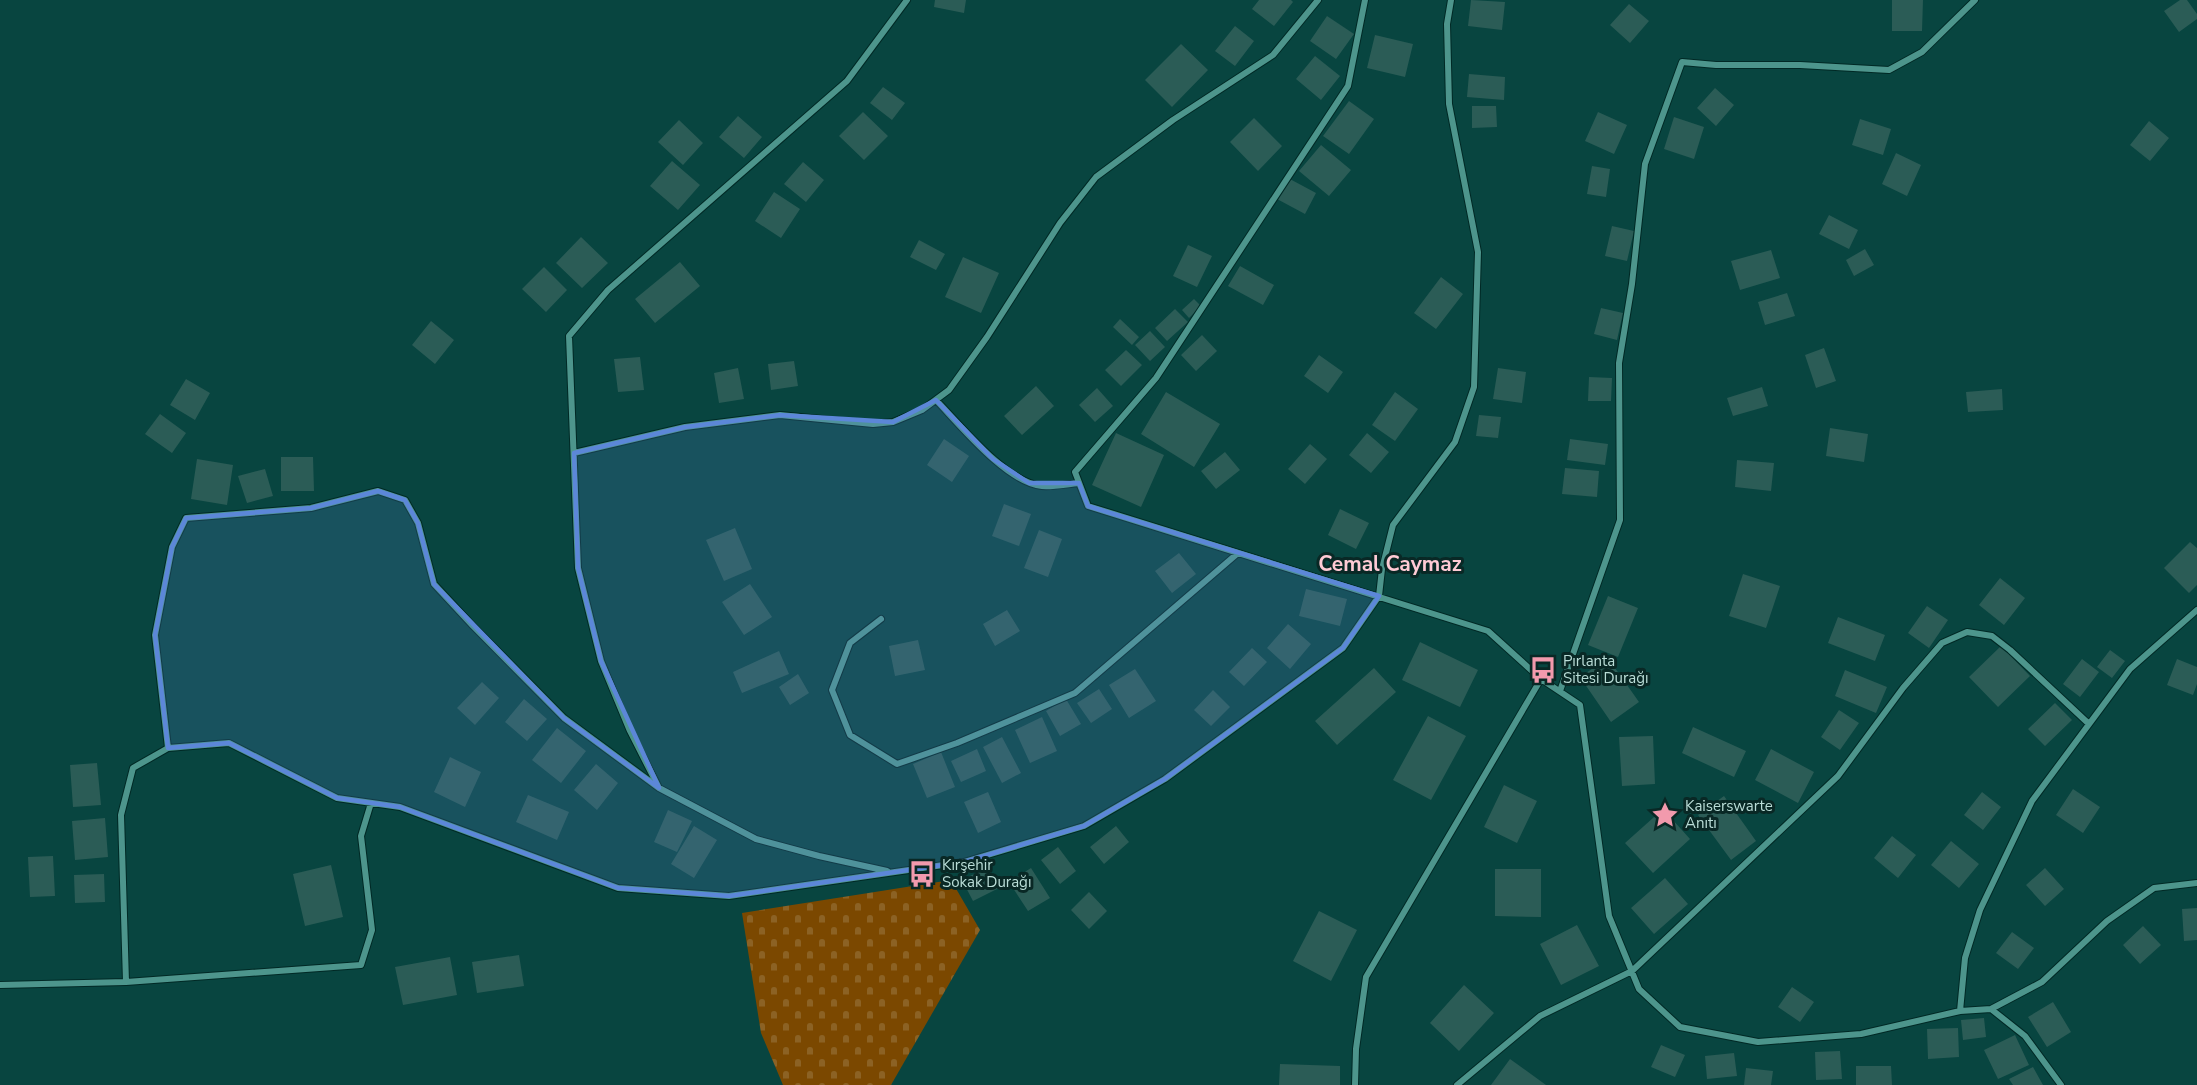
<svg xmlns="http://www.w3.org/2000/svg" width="2197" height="1085" font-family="'Nunito Sans',sans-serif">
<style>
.cemetery{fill:url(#cemetery-stones)}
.building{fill:#2b5c56}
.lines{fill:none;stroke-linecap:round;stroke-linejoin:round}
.minor-casing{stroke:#012925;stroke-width:8}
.minor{stroke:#4d958c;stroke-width:6}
.marked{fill:#5c87d8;fill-opacity:0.2;stroke:#5c87d8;stroke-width:4.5;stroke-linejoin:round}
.labels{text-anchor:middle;stroke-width:6;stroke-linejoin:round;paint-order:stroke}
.poi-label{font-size:15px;fill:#baddd7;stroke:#092825;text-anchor:start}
.district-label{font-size:21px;font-weight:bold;fill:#ffcbd5;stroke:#092825}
</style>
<defs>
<pattern id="cemetery-stones" width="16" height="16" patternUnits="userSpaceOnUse" patternTransform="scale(1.5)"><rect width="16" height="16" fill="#7b4800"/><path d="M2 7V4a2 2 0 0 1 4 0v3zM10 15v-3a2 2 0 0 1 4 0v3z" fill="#8c6224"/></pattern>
</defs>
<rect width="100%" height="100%" fill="#084540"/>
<path class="cemetery" d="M951,880L980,930L891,1085H783L761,1033L742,913Z"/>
<path class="building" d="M935,0H966L964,13L934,7Z
M1259,0H1291L1293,2L1274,26L1252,9Z
M1471,0L1505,2L1502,30L1468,26Z
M1892,0H1923L1922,31H1892Z
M2180,0H2187L2197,14V19L2179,32L2164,11Z
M1629,4L1649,21L1630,43L1610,25Z
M1327,16L1354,34L1336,59L1310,41Z
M1235,26L1254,41L1235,66L1215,51Z
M1375,35L1413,44L1405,77L1367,68Z
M1181,44L1208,70L1172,107L1145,80Z
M1315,56L1340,76L1321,100L1296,79Z
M1469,74L1505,77L1504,100L1467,97Z
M883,87L905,103L892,120L870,103Z
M1715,88L1734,105L1716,126L1697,108Z
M1349,101L1374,119L1349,154L1323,136Z
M1472,106H1496L1497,127L1472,128Z
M863,112L888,136L864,160L839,136Z
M1598,112L1627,125L1614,154L1585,141Z
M738,116L762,137L744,158L719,137Z
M1674,117L1704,127L1694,159L1664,149Z
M1254,118L1282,146L1258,171L1230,142Z
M1860,119L1891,129L1883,155L1852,145Z
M679,120L703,143L683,165L658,142Z
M2149,121L2169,138L2150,161L2130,145Z
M1321,145L1351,170L1329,196L1299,171Z
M1896,153L1921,165L1907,196L1882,184Z
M672,161L700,185L678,210L650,186Z
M803,162L824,180L806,202L784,184Z
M1592,166L1610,169L1606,197L1587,194Z
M1288,178L1316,193L1305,214L1277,199Z
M774,192L800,209L781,238L755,221Z
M1829,215L1858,230L1849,249L1819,234Z
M1612,226L1634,231L1627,261L1605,256Z
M581,237L608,263L582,288L556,263Z
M919,240L945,254L936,270L910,257Z
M1188,245L1212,256L1197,287L1173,276Z
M1865,249L1874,265L1854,276L1846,260Z
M1771,250L1780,278L1740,290L1731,261Z
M963,257L999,273L981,313L945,297Z
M680,262L700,286L655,323L635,299Z
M1240,266L1274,285L1263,305L1228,286Z
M544,267L567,290L546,312L522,289Z
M1441,277L1463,294L1436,329L1414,313Z
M1787,293L1795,316L1765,325L1758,302Z
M1194,299L1201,306L1189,318L1182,310Z
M1601,308L1623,313L1617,340L1594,334Z
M1175,309L1188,322L1167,341L1155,328Z
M1120,319L1139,337L1132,345L1113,327Z
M431,321L454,340L435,364L412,345Z
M1150,331L1165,347L1150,361L1135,345Z
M1202,335L1217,351L1196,371L1181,355Z
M1824,348L1836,381L1816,388L1805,355Z
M1126,350L1142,365L1121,386L1105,370Z
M1319,355L1343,372L1328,393L1304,376Z
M640,357L644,390L618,392L614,359Z
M794,361L798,386L771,390L768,364Z
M738,368L744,399L719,403L714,373Z
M1498,368L1526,372L1522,403L1493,399Z
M1589,377L1612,378L1611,401H1588Z
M186,379L210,393L195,420L170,405Z
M1036,386L1054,406L1022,435L1004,416Z
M1762,387L1768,406L1733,416L1727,398Z
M1097,388L1113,406L1095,422L1079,405Z
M2002,389L2003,410L1968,412L1966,392Z
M1166,392L1220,424L1194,467L1141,434Z
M1395,392L1418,409L1395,441L1372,425Z
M160,414L186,433L172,453L145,434Z
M1479,415L1501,417L1498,438L1476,436Z
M1830,428L1868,434L1864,462L1826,456Z
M1116,433L1164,455L1141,507L1092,485Z
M1367,433L1389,452L1371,473L1349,455Z
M944,439L969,456L952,482L927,465Z
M1570,439L1608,444L1605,465L1567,460Z
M1310,444L1327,459L1305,484L1288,469Z
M1225,452L1240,470L1216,489L1201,471Z
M281,457H313L314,491H281Z
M197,459L233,465L227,505L191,499Z
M1737,460L1774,463L1771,491L1735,487Z
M1565,468L1599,471L1597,497L1562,494Z
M265,469L273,496L247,503L238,476Z
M1004,504L1031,514L1019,546L992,536Z
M1340,509L1369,523L1356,549L1328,535Z
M735,528L752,569L724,581L706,540Z
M1039,530L1062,539L1048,577L1024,568Z
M2190,542L2197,548V585L2189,593L2164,568Z
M1179,553L1196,574L1172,593L1155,571Z
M1743,574L1780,586L1766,628L1729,616Z
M2000,578L2025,598L2004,625L1979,605Z
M750,584L772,617L744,635L722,602Z
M1306,589L1347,599L1340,626L1299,616Z
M1608,596L1638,608L1618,657L1588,645Z
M1927,606L1948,620L1929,648L1908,633Z
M1007,610L1020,631L995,646L983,624Z
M1838,617L1885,635L1875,661L1828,643Z
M1288,624L1311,644L1290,669L1267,648Z
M918,640L925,670L895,676L889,646Z
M1420,642L1478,670L1460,707L1402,680Z
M2001,646L2030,676L1998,707L1969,677Z
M1252,648L1267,662L1244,686L1229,672Z
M2110,650L2125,661L2112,678L2097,667Z
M779,651L789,674L742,693L733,672Z
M1608,658L1639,702L1611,722L1580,677Z
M2082,659L2099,672L2080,697L2063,684Z
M2177,659L2197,667V684L2193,695L2167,685Z
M1374,668L1396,692L1337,745L1315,721Z
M1135,669L1156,701L1129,718L1109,685Z
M1845,670L1887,687L1876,713L1835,696Z
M798,674L809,693L790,705L779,687Z
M482,682L499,698L475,725L457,708Z
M1099,689L1112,709L1091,723L1077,703Z
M1213,690L1230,707L1211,726L1194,710Z
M524,699L547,719L527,741L505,722Z
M1066,699L1081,724L1060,736L1046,711Z
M2055,703L2072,720L2045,746L2028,729Z
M1839,710L1859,723L1840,750L1821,737Z
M1428,716L1466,736L1431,800L1393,780Z
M1042,717L1057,751L1030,763L1015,730Z
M1693,727L1746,751L1734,777L1682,753Z
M557,728L586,751L561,783L532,760Z
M1653,736L1655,784L1622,786L1619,737Z
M1002,737L1021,773L1002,783L983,747Z
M977,749L986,771L961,782L951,761Z
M1771,749L1814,772L1798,803L1755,780Z
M941,752L955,787L927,798L913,764Z
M450,757L481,772L465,807L434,792Z
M97,763L101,805L73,807L70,765Z
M596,764L618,783L597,810L574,790Z
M1504,785L1537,801L1517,843L1484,827Z
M2073,789L2100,807L2083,833L2056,815Z
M988,792L1001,822L978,833L964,802Z
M1982,792L2001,807L1983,830L1964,815Z
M528,795L569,812L557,840L516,822Z
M1724,796L1756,841L1731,860L1698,815Z
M1663,809L1690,839L1653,873L1625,843Z
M668,810L692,821L677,852L654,842Z
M105,818L108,857L75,860L72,821Z
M694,826L717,840L694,878L671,864Z
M1116,826L1129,842L1104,864L1090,847Z
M1892,836L1916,855L1898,878L1874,858Z
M1951,841L1979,864L1959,888L1931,865Z
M1058,847L1076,871L1060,884L1041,860Z
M53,856L55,896L30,897L28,857Z
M331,865L343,917L305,926L293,874Z
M988,867L999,888L973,901L962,880Z
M1031,868L1050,898L1028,911L1009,882Z
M2045,868L2064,889L2045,906L2026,885Z
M1495,869H1541V917L1495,916Z
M104,874L105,902L75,903L74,875Z
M1665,878L1688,904L1654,934L1631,908Z
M1089,892L1107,911L1089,929L1071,910Z
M2197,908V940L2184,941L2182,909Z
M1319,911L1357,930L1331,981L1293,961Z
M1577,925L1599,966L1561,985L1540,944Z
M2143,926L2161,945L2140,964L2123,945Z
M2012,932L2034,948L2018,969L1996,953Z
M519,955L524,986L477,993L472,962Z
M450,957L457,995L403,1005L395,967Z
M1464,985L1494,1013L1459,1051L1430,1023Z
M1792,987L1814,1002L1800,1022L1778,1007Z
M2053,1002L2071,1032L2047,1047L2028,1017Z
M1984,1018L1986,1037L1963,1040L1961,1020Z
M1958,1028L1959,1057L1928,1059L1927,1029Z
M2015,1035L2029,1065L1998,1079L1984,1050Z
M1661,1045L1685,1055L1675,1077L1651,1067Z
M1840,1051L1842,1079L1816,1080L1815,1052Z
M1734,1053L1737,1076L1707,1079L1705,1056Z
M1510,1059L1546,1085H1491Z
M1280,1064L1340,1066V1085H1279Z
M1856,1066H1891L1892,1085H1856Z
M2033,1067L2043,1085H2013L2009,1079Z
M1746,1068L1773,1071L1771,1085H1744Z"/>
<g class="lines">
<defs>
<path id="minor" d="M1365,0L1348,86L1156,378L1075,472L1088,506L1488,631L1541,679L1580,705L1609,916L1639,989L1680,1027L1758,1042L1861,1034L1960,1011L1991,1009L2025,1036L2061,1085
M936,400C960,425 1007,483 1042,486C1054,487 1067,484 1079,483
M574,453L685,427L780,415L873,424L893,422L922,410L949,390L987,337L1060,223L1096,177L1173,120L1273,55L1318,0
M881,619L850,643L832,690L850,735L897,764L957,743L1075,693L1238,553
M1560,691L1620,520L1619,363L1632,284L1645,164L1682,62L1716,65H1800L1889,70L1922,52L1975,0
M168,748L155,635L172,547L186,518L311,508L378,491L405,500L418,523L434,584L473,626L564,718L659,788L756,839L819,856L887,871
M658,786L630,731L601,661L578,568L569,336L608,290L847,81L907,0
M126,982L121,815L133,768L168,748L229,743L337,798L400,807L618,888L729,896L964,862L1084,826L1165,779L1343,648L1379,596L1382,569L1393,525L1455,442L1474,387L1478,252L1449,104L1447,24L1451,0
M0,985L126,982L361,965L372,930L361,836L371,803
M1991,1009L2042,982L2107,921L2154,888L2197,883
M1960,1011L1965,958L1980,910L2032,801L2130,669L2197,610
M1355,1085L1356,1049L1366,977L1541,679
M1457,1085L1540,1016L1632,971L1838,776L1903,688L1942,643L1967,632L1992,636L2010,650L2089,724"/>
</defs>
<use href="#minor" class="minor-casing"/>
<use href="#minor" class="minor"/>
</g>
<path class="marked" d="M936,400L993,459L1029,483H1079L1088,506L1379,596L1343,648L1165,779L1084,826L964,862L729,896L618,888L400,807L337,798L229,743L168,748L155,635L172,547L186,518L311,508L378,491L405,500L418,523L434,584L564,718L659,788L601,661L578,568L574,453L685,427L780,415L893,422Z"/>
<defs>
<symbol id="bus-bare" viewBox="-9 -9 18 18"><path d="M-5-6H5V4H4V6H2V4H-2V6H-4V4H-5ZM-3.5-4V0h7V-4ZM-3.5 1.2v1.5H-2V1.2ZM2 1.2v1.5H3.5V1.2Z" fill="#f29aad" stroke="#092825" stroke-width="2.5" paint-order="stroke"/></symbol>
<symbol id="sight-bare" viewBox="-9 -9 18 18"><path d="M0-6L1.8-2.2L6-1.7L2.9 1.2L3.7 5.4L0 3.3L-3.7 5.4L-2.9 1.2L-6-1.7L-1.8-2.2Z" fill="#f29aad" stroke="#092825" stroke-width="2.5" paint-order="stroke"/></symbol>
</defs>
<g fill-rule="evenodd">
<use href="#bus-bare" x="1524" y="651" width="38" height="38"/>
<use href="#sight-bare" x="1646" y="796" width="38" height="38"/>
<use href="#bus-bare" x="903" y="855" width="38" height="38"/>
</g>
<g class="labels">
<g class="poi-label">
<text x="1563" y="666">Pırlanta<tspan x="1563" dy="17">Sitesi Durağı</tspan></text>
<text x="1685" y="811">Kaiserswarte<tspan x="1685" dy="17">Anıtı</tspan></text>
<text x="942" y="870">Kırşehir<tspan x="942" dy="17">Sokak Durağı</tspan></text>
</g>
<g class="district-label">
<text x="1390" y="571">Cemal Caymaz</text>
</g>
</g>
</svg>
